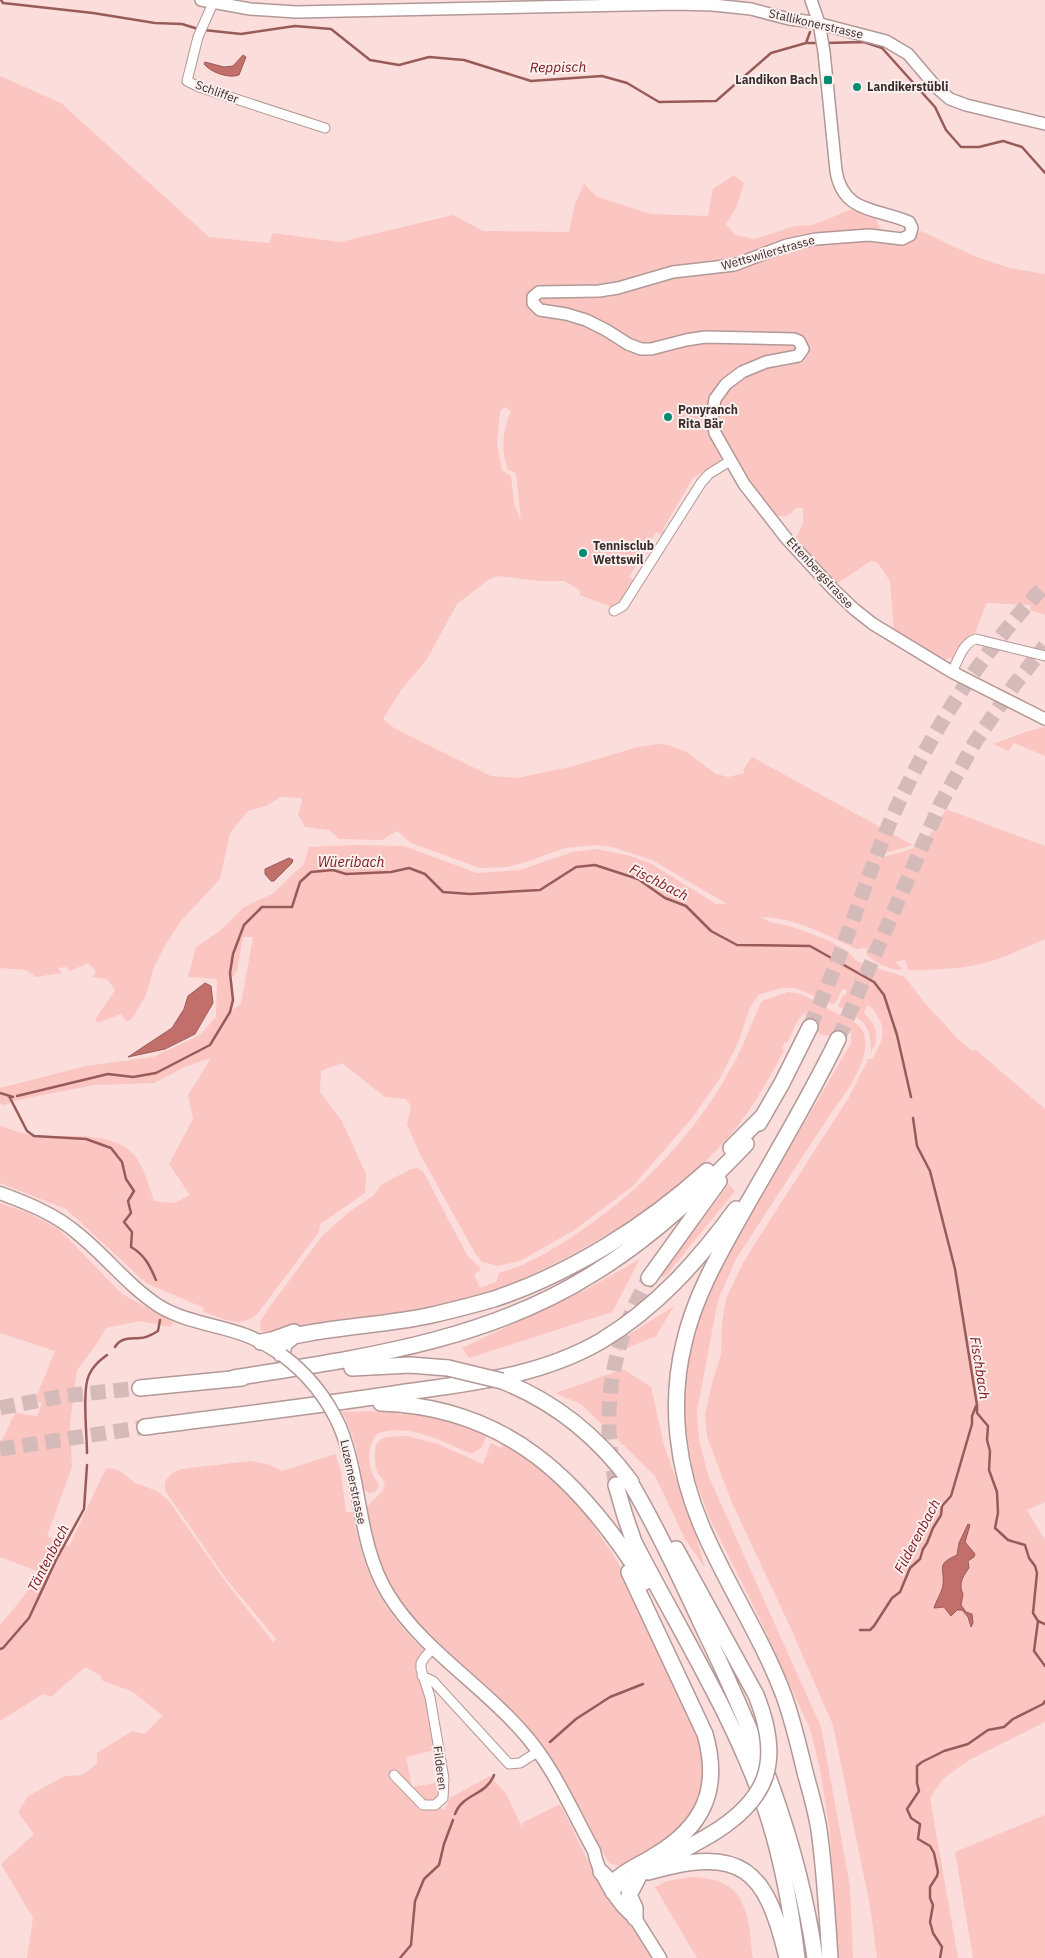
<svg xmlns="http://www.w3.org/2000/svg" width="1045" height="1958" font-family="'IBM Plex Sans',sans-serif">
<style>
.green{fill:#fbc5c1;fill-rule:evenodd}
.water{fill:#c26f6b;stroke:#985b58}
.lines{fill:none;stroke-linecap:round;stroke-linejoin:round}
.stream{stroke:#985b58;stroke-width:2.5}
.motorway-tunnel{stroke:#d4bbb9;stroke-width:15;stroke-dasharray:15 8;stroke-linecap:butt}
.minor-casing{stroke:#b29896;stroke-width:11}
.tertiary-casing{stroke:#b29896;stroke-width:14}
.secondary-casing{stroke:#b29896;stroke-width:15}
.motorway-casing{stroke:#b29896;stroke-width:18}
.minor{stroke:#fff;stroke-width:9}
.tertiary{stroke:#fff;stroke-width:11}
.secondary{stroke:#fff;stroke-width:12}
.motorway{stroke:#fff;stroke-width:15}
.secondary-bridge-casing{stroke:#b29896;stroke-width:15;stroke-linecap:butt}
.motorway-bridge-casing{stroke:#b29896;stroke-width:18;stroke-linecap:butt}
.secondary-bridge{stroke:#fff;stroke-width:12}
.motorway-bridge{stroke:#fff;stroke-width:15}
.poi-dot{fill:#048c72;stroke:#fcf0ef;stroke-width:2}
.labels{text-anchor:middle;stroke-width:4;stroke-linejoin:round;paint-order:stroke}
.street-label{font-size:12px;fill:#372d2c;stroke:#fcf0ef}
.poi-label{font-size:12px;font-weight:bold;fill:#372d2c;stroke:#fcf0ef;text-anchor:start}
.water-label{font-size:14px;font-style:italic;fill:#7b141b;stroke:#fcf0ef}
</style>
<rect width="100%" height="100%" fill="#fbdedc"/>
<path class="green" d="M0,76L61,103L209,237L269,243L273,233L340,242L453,215L483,231L569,232L575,204L584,184L597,197L651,214L708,216L713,189L734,175L744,183L737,206L726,224L735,235L755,239L795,226L813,225L852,209L875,218L885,237H912L921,231L974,256L1010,268L1045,274V615L1030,610L1031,605L987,603L974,635L965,641L954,660L949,658L944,660L894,631L890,581L877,562L871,561L835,585L796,537L803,524V508H796C789,517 784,518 774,514C757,492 714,443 717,415C718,411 719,407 720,403L709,401C703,423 713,438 721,458L720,462L693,478L663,529L667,531L664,537L656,532L629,577L636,582L622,603L611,607L580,595V590L564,581H539L497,576L488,580L457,604L427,659L402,689L383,719L394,728L491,776L517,778L570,767L638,747L659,744L669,745L688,753L716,774L728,777L745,773L743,770L752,757L913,845L878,855L879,858C922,847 923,848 946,809L1045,846V939C1029,946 1014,953 998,959C969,969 937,970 908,970L905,960L895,962L903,969C893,972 873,962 866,954L867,949L864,948L856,949C825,934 796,918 761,917L770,922L793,927L825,939L844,949L858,962L905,977L924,1002L959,1040L972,1051L976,1050L1045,1109V1502L1027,1510L1045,1540V1722L969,1760L944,1778L930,1798L958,1958H877L870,1906L833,1725L787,1620L732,1503L707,1437L705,1415L712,1383L721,1355L722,1323L726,1299L743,1263L754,1245L849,1097L868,1059H872C880,1045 888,1033 878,1017C875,1012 873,1007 867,1005L864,1013C876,1025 881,1036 871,1052C871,1022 862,1021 838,1006L843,995L845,996L847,990L842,989L836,1002L832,1004L796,988H781L758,995L749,1010L739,1041L720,1078L693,1117L633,1186L573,1231L520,1261L498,1266L482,1262L475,1253L421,1156L407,1125L411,1106L406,1099L385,1097L342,1063L321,1071L320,1092L342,1121L366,1174L365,1193L320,1224L319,1232L258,1313C241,1330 223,1318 203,1312L204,1308L146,1283L66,1209L0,1183V1126C13,1130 28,1136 42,1136C69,1137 100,1132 125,1147C142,1157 148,1183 154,1201L175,1203L190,1195L169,1164L193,1119L188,1095L211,1058L187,1066L154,1083L95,1085L22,1099L4,1105L0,1104V1088L86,1066L153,1057L200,1035L216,1017L217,979L188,977L196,947L220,931L244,907L272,894L304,864L309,847L354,845L404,846L477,873L520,870L572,852L596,849L627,855L650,863L716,904H727L654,861L612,847L595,845L565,848L523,863L507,867L480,868L411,843L397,831L382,840L339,839L329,830L305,827L298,814L302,803L301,798L280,797L268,805L248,811L230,833L220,879L181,921L164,947L154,967L146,995L131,1020L126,1021L121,1014L98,1023L95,1020L115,990L107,979L93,977L96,971L88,963L70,971L66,967L58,968L62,973L36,977L26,970L0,968ZM505,407L511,411C502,431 501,450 508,470L516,473L521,522L514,503L511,476L502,470L497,444L500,411ZM243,937H253L241,1004L232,1010L231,979L237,971Z
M1045,727V756L1014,743L1008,751L993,744L1025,732Z
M788,992C804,993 817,1002 830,1010C840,1015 853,1019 860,1027C878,1048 847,1093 833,1110L736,1259L718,1300L697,1411L699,1440L708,1475L821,1727L850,1886L853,1958H839L835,1928L830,1833L820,1769L810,1729L758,1615L708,1515L693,1473L685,1421V1378L698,1321L708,1294L737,1239L851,1043V1032L848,1034C817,1037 823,1039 805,1015L806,1012C796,1019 793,1032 787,1043L785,1042L782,1048L784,1050C766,1086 743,1124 714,1153C664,1204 594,1245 529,1276C506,1287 481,1298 455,1303C432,1309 408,1314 385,1318C356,1321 323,1320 294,1327C286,1329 277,1332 269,1334L261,1331L260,1322L268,1309L323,1235L350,1211L373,1196L382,1184L411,1169L417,1168L423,1171L467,1255L481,1269L474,1275L480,1288L496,1282L499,1273C523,1267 543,1255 564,1242C628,1202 683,1148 722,1084C730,1069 739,1055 745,1040C751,1027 755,1014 762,1001Z
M729,1184L735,1191L664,1278L661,1275Z
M0,1203L31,1214L59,1229L122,1294L174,1322L170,1327L140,1321L106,1328L96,1345L77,1370L70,1423L72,1467L47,1536L69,1546L106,1468L119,1470L135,1483L157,1491L169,1501L225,1581L273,1642L276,1639L227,1580L166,1492C161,1481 171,1472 182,1469L250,1461L267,1464L282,1471L335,1454L341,1472L346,1512H352C364,1572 379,1608 424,1650L417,1669L424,1690L435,1750L406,1757L412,1787L441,1782L440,1797L435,1802L423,1803L396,1780C402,1788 410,1803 421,1805C429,1807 436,1804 444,1810L450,1798L490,1776L505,1792L523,1829L522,1823L560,1804L586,1857L610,1900L613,1899L652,1958H27L33,1918L1,1864L34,1834L18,1812L28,1796L65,1776L82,1775L97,1764V1753L132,1731L144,1734L163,1716L133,1692L101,1680V1676L85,1667L51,1697L43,1694L0,1721V1625L21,1600L40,1572L0,1557V1440H2L15,1413L37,1416L42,1403L35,1400L55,1351L0,1333Z
M640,1259L612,1312L469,1358L462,1348L585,1290Z
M674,1306L656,1336L620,1351L611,1346Z
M623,1369L651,1387L664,1445L697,1539L705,1568L685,1539L655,1476L582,1405L556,1393Z
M385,1411L398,1412L400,1415L409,1412L433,1417L487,1435L482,1447L472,1454C443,1442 409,1422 377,1434C368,1444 367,1460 372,1473C374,1478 378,1481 379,1487L375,1492L369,1493L363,1488C360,1462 355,1436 342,1412Z
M407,1436L438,1444L483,1464L491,1443L502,1448L504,1444L531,1460L558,1482L579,1505L615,1557L695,1723L705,1754L700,1802L673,1838L624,1866C607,1866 607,1859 600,1847L597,1846C578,1807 562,1767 534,1734C506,1702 474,1676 443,1647C426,1631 408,1614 395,1594C379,1567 371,1538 366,1508C371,1501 382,1494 384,1487C386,1481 382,1479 378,1474C376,1469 375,1463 375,1458C373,1434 388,1437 407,1436Z
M1045,1815V1958H973L955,1852Z
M692,1877C748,1879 748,1913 753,1958H697L655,1887L667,1881Z"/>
<path class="water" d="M243,55L246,57L239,75C229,79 210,72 204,64L205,62L224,67L233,66Z
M289,858L293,860L292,863L274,881H271L265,874V869Z
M205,983L211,986L213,1003L195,1034L165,1049L128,1057L172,1028L184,1009L188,996Z
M968,1524L970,1525L965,1542L975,1554L974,1557L968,1561L969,1568C963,1576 958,1584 963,1594L961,1605L966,1612L972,1614L973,1623L971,1627L968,1617L962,1610H957L951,1616L944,1607L934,1608C936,1601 942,1592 943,1585C945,1567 935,1565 957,1555L959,1543Z"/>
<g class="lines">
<path class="stream" d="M1,0L3,3L93,13L155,23L182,24L198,29
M204,30L241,34L295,26L331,29L370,60L399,65L429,57L464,60L531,81L602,76L627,83L659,102L716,101L771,53L806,43H818
M806,43L810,32
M826,43L864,42L882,48L935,107L946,130L961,147H979L1003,141L1022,147L1045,173
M0,1093L13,1097
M9,1096L27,1131L34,1136L86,1139L111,1148L122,1162L126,1179L134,1191L128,1201L131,1213L124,1222L132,1232L131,1247C145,1255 150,1266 156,1280
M17,1096L108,1074L133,1077L156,1073L210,1045L230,1012L233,1000L230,973L233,954L244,925L262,907H292L300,882L311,872L333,870L346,874L391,872L409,868L425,874L443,892L470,894L540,890L576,867L595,865L638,879L665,898L686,906L711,931L737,945L810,946L874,982L884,995L897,1035L911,1097
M913,1118L917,1146L930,1171L955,1269L977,1405V1413L988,1426L987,1440L990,1451L989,1470L997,1492L998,1513L995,1528L1008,1540L1025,1545L1029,1558L1035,1566L1037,1573L1033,1613L1038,1621L1045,1624
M115,1347C121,1337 130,1339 140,1338C147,1338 153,1334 158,1331L160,1320
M87,1453C87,1436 82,1389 89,1375C93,1366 99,1361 107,1355
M1038,1621L1034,1651L1045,1666
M860,1630H870L874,1626L892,1598L900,1592L910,1568L920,1559L923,1549L927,1543L933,1528L941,1515L942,1506L951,1496L972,1424V1416L976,1406
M0,1649L3,1648L29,1618L56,1560L84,1509L87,1465
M550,1742L576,1719L610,1697L643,1684
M455,1814C463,1793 486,1796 494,1775
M400,1958L411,1945L415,1901L424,1879L439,1865L444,1844L453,1820
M940,1958L942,1947L933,1933L930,1922L933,1905L930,1898V1887L937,1876L938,1872L934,1853L930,1846L918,1839L920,1824L911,1818L907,1809L919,1791L917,1783V1766L922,1762L944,1751L968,1744L988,1730L1004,1727L1013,1719L1043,1704L1045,1701"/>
<path class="motorway-tunnel" d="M810,1027C820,1003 831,978 840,954C862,898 879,841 906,788C942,714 989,645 1045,585
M838,1039L941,803L975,742L1015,684L1045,646
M0,1408L63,1396L140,1388
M0,1449L145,1427
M616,1485C600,1411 611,1344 649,1278"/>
<defs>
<path id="minor" d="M213,3L198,37L187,81L199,87L325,128
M614,611L623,606L701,483L709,474L730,461
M952,672C958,661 963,642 976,639L1045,656
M422,1676L433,1681L509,1764L520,1763L539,1751
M394,1775L423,1805H435L443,1798L444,1779L430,1697L421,1669V1663L425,1657L433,1648"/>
<path id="tertiary" d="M201,0L250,9L296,12L675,4L713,5L751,9L789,19L813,22L886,41L908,54L937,88L950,99L966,105L1045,124
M811,0L819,23L824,52L836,171C843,213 876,208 909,222L912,228L910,235L902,239L869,235L816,239L787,245L734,265L673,272L618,288L599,291L539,292L533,297V303L540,310L566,314L586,320L606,330L628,344L641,349H651L686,340L705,337L794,339L799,341L803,349L798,356L766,362L742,372L726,384L715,399L712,417L715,433L744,484L786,538L833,589L854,609L873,624L952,672L1045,719"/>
<path id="secondary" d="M0,1193C27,1203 55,1214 77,1233C106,1256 128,1286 159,1306C185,1322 218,1325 245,1335C259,1340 270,1347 282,1355
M340,1427C362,1481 357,1543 388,1594C421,1648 478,1682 520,1729C554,1766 570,1808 594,1851C598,1873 617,1905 635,1918
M632,1910L635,1918L660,1958"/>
<path id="motorway" d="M759,1123L782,1083L810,1027
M731,1148L764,1115
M649,1278L719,1181
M261,1342L272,1340L294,1332
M282,1355L284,1344L294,1336C339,1326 387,1325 432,1315C453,1310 474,1305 494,1299C572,1273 647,1225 707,1171
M352,1368L410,1365L448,1368
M234,1378C357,1358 486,1342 594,1273C651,1238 700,1192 746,1144
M502,1381C555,1402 598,1437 631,1482
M140,1388L242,1378
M381,1403C508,1407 581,1481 645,1582
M145,1427C230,1416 315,1406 400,1393C470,1383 539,1377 601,1341C656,1308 698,1261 736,1209
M626,1475C655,1524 679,1575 703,1627C755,1735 798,1838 815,1958
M616,1485L625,1516L634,1542C679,1630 734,1716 766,1810C782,1858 791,1908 797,1958
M676,1549L756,1695
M666,1860L710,1835
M601,1872L613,1884H622
M648,1872C741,1845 766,1868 787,1958
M613,1892C613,1888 613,1884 615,1881C625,1870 642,1864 654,1856C703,1827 721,1790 705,1734L629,1572
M635,1918V1908L629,1895L638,1878
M830,1958C827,1915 825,1872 819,1830C816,1810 810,1791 805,1772C799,1747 793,1721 784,1696C762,1637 726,1584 702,1527C677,1469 669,1404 684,1343C695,1294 721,1251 745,1208C777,1152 810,1097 838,1039"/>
</defs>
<use href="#minor" class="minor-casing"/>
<use href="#tertiary" class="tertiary-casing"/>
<use href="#secondary" class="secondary-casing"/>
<use href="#motorway" class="motorway-casing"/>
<use href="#minor" class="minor"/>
<use href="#tertiary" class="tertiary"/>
<use href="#secondary" class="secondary"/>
<use href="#motorway" class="motorway"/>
<defs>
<path id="secondary-bridge" d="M282,1355C308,1374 327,1398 340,1427"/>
<path id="motorway-bridge" d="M448,1368L502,1381
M710,1835C770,1799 782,1760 756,1695"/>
</defs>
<use href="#secondary-bridge" class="secondary-bridge-casing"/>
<use href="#motorway-bridge" class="motorway-bridge-casing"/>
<use href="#secondary-bridge" class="secondary-bridge"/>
<use href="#motorway-bridge" class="motorway-bridge"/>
</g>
<g class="poi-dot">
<rect x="823" y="75" width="10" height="10" rx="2.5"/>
<circle cx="857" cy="87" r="5"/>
<circle cx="668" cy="417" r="5"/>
<circle cx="583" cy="553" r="5"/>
</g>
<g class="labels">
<g class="street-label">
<text transform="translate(816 24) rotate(13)" y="4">Stallikonerstrasse</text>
<text transform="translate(217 92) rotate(20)" y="4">Schliffer</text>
<text transform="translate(768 253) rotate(-16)" y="4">Wettswilerstrasse</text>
<text transform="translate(820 573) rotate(47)" y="4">Ettenbergstrasse</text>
<text transform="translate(353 1482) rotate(78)" y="4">Luzernerstrasse</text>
<text transform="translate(440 1768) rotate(83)" y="4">Filderen</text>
</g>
<g class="poi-label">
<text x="818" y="84" text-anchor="end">Landikon Bach</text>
<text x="867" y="91">Landikerstübli</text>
<text x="678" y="414">Ponyranch<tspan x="678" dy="14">Rita Bär</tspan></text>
<text x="593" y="550">Tennisclub<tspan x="593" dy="14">Wettswil</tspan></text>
</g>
<g class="water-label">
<text transform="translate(558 67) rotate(-1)" y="5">Reppisch</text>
<text x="351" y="867">Wüeribach</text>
<text transform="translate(659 882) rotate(27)" y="5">Fischbach</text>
<text transform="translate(980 1368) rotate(81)" y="5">Fischbach</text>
<text transform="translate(917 1536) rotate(-62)" y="5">Filderenbach</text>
<text transform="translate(48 1558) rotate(-63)" y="5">Täntenbach</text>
</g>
</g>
</svg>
